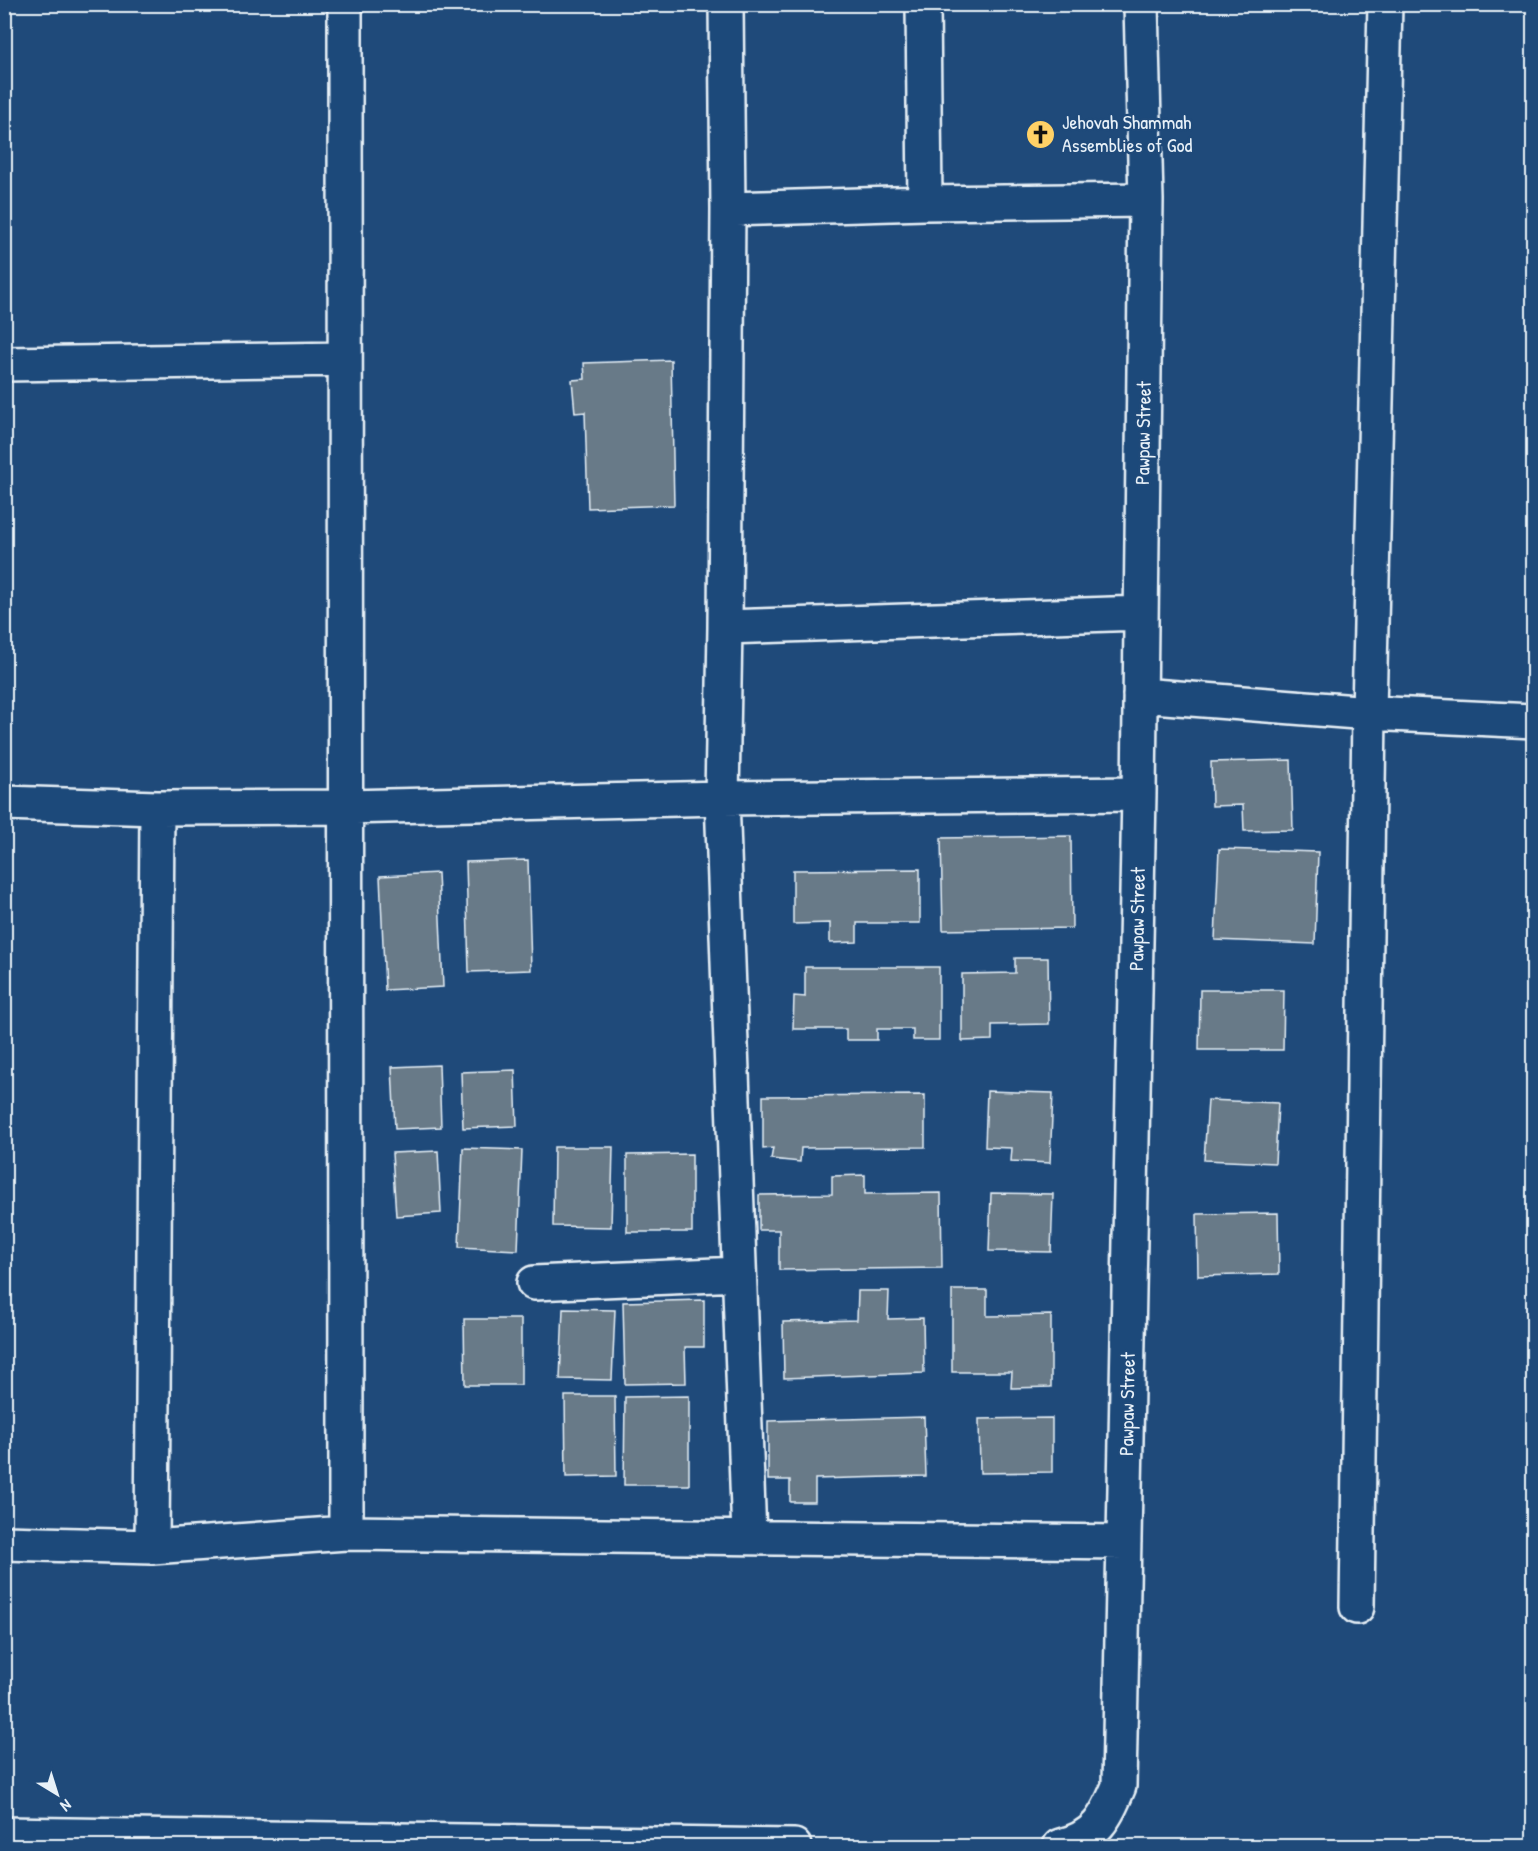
<svg xmlns="http://www.w3.org/2000/svg" width="1538" height="1851" font-family="'Patrick Hand',sans-serif">
<style>
.building{fill:#677a88;stroke:#e8f1f8;stroke-width:1.5}
.lines{fill:none;stroke-linecap:round;stroke-linejoin:round}
.minor-casing{stroke:#e8f1f8;stroke-width:38}
.minor{stroke:#1f4a7a;stroke-width:33}
.labels{text-anchor:middle;stroke-width:4.5;stroke-linejoin:round;paint-order:stroke}
.poi-label{font-size:20px;fill:#e8f1f8;stroke:#1f4a7a;text-anchor:start}
.street-label{font-size:20px;fill:#e8f1f8;stroke:#1f4a7a}
</style>
<rect width="100%" height="100%" fill="#1f4a7a"/>
<filter id="ink" filterUnits="userSpaceOnUse"><feTurbulence type="fractalNoise" baseFrequency=".0167" numOctaves="2"/><feDisplacementMap in="SourceGraphic" scale="12" xChannelSelector="R" yChannelSelector="G"/><feConvolveMatrix kernelMatrix="1 2 1 2 8 2 1 2 1" color-interpolation-filters="sRGB"/></filter>
<g filter="url(#ink)">
<path class="building" d="M671,360L674,505L588,508L585,412L575,413L572,380L585,379L584,363Z
M1291,760L1293,830L1244,831L1243,805L1212,806L1211,762Z
M1071,836L1072,928L943,930L941,838Z
M1219,849L1318,852L1315,944L1215,940Z
M528,860L531,970L469,972L466,862Z
M920,869V923H857V942L830,943V923L793,924V870Z
M438,873L443,987L385,990L380,876Z
M1015,958H1048L1049,1024L992,1025V1040L962,1041V974L1015,973Z
M805,967H939V1040H913V1029H877V1040H846V1029H793L794,996L805,997Z
M1200,990H1284L1283,1050H1199Z
M439,1065L441,1127L395,1129L392,1067Z
M515,1070L517,1126L463,1128L461,1072Z
M987,1091L1053,1093L1050,1163L1011,1161L1012,1148L985,1147Z
M925,1095V1147L801,1148L800,1162L771,1159L773,1148L763,1149V1096Z
M1208,1100L1278,1103L1275,1163L1204,1160Z
M554,1147H613L611,1227L553,1226Z
M463,1148L522,1150L518,1250L459,1247Z
M438,1151L441,1213L396,1216L392,1153Z
M692,1154V1232H627V1155Z
M865,1175V1194L941,1193L942,1268L779,1270V1230H759V1195L832,1194V1176Z
M991,1193L1053,1194L1051,1252L989,1251Z
M1278,1213L1279,1274L1198,1276L1197,1214Z
M952,1290H987V1316L1051,1315V1387L1011,1388L1012,1372H952Z
M858,1291H889L888,1319L923,1318L924,1373L784,1378L783,1322L857,1320Z
M704,1300V1347H685L686,1383L625,1384L623,1302Z
M563,1309L615,1310L612,1380L560,1379Z
M464,1319H521V1385H465Z
M565,1396H615L616,1476L566,1477Z
M689,1396V1485H624L625,1397Z
M924,1417L926,1476L815,1479V1502H790V1480H768V1421Z
M1052,1418V1472L980,1473L979,1419Z"/>
<g class="lines">
<defs>
<path id="minor" d="M345,4L346,1533
M726,4L728,209L725,627L722,798L749,1537
M923,4L925,203
M728,209L925,203L1146,200
M4,364L345,359
M725,627L1141,613
M1140,695L1369,713L1534,721
M4,803L157,808L345,807L722,798L1139,794
M534,1283L739,1274
M4,1543L152,1547L346,1533L1124,1542
M152,1547L157,808
M1357,1607L1369,713L1385,4
M4,1834L794,1846
M1060,1846C1096,1838 1106,1817 1119,1786L1139,794L1146,200L1141,4"/>
</defs>
<use href="#minor" class="minor-casing"/>
<use href="#minor" class="minor"/>
</g>
</g>
<defs>
<symbol id="church-disc" viewBox="-11 -11 22 22"><circle r="9.5" fill="#ffd166" stroke="#1f4a7a"/><path d="M-1.2-6h2.4v3.5h3.3v2.4h-3.3V6h-2.4V-.1h-3.3v-2.4h3.3Z" fill="#111"/></symbol>
</defs>
<g fill-rule="evenodd">
<use href="#church-disc" x="1024" y="118" width="33" height="33"/>
</g>
<g class="labels">
<g class="poi-label">
<text x="1062" y="129">Jehovah Shammah<tspan x="1062" dy="23">Assemblies of God</tspan></text>
</g>
<g class="street-label">
<text transform="translate(1143 433) rotate(-89)" y="7">Pawpaw Street</text>
<text transform="translate(1137 919) rotate(-89)" y="7">Pawpaw Street</text>
<text transform="translate(1127 1404) rotate(-89)" y="7">Pawpaw Street</text>
</g>
</g>
<rect width="1538" height="1851" fill="none" stroke="#1f4a7a" stroke-width="24"/>
<rect x="12" y="12" width="1514" height="1827" fill="none" stroke="#e8f1f8" stroke-width="2" filter="url(#ink)"/>
<g transform="translate(57 1794) rotate(142)" stroke="#1f4a7a" stroke-width="4.5" paint-order="stroke">
<path d="M0-4.5L10 22L0 15L-10 22Z" fill="#e8f1f8"/>
<text y="-9" font-size="16" font-weight="bold" text-anchor="middle" fill="#e8f1f8">N</text>
</g>
</svg>
